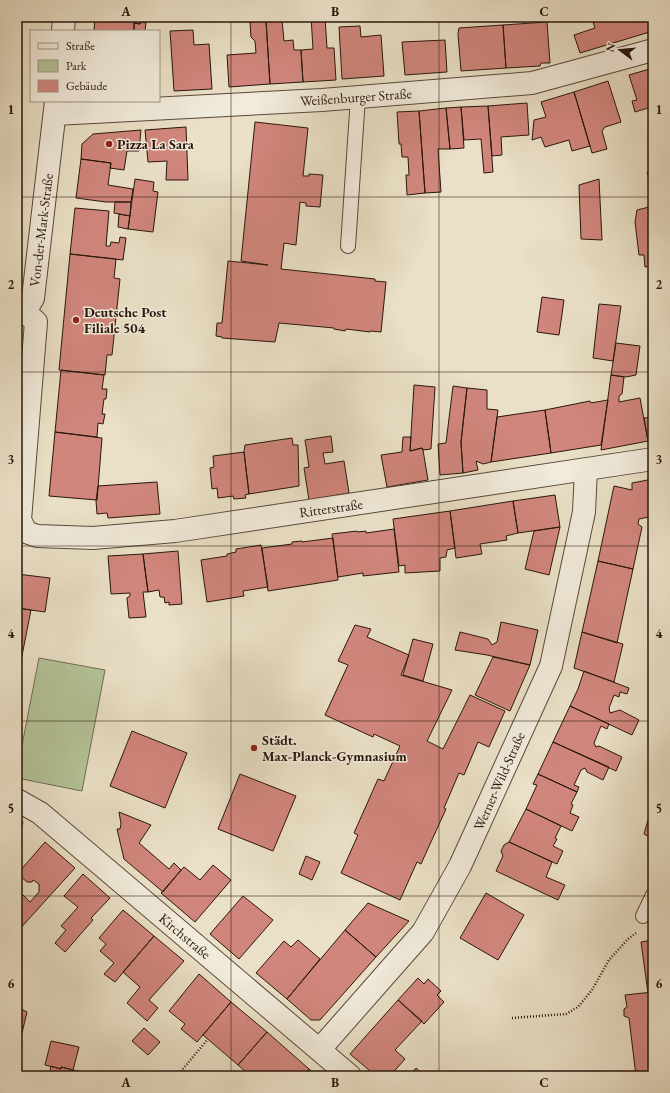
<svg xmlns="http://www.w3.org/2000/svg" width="670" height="1093" font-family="'EB Garamond',serif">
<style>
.green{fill:#b4c398;stroke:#6e6c52}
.building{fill:#d1867d;stroke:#29150c}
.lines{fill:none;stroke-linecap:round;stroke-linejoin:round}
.service-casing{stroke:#59483b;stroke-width:16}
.minor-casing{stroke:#59483b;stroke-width:24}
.path{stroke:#29150c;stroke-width:2.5;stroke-dasharray:1 2;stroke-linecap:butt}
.service{stroke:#f1ebdb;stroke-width:14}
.minor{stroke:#f1ebdb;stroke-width:22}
.grid{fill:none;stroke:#29150c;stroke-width:1;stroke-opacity:0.55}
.poi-dot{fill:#8f2418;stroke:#f1ebdb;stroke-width:1.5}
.labels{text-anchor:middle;stroke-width:3;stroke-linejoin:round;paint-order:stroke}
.street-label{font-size:14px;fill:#29150c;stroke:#f1ebdb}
.poi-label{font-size:14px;font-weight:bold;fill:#29150c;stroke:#f1ebdb;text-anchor:start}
.neatline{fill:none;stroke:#29150c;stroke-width:1.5}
.grid-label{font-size:13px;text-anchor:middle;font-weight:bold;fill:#29150c}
</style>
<rect width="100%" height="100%" fill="#eae0c7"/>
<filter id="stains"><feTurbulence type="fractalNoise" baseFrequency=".005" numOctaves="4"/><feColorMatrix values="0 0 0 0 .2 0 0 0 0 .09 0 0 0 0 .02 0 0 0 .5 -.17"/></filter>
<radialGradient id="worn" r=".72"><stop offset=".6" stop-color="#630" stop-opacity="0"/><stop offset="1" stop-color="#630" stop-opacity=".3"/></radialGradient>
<path class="green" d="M39,658L105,670L82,791L17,778V771Z"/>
<path class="building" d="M95,17H141L140,24L134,23V31H94Z
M311,17H325L327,48H334L336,80L303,82L301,50L313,49Z
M609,17H653V31L580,53L574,35L595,28L593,22Z
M282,20L284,41L293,40L294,50H301L303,82L270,84L266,21Z
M266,21L270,84L229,87L227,55L256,53L255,41L251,37L250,22Z
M141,22L146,23L145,31H134V23L140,24Z
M547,22L550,63H541L540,66L506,68L503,25Z
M503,25L506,68L461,71L458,34L459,28Z
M360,26L361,37L381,35L384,76L342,79L339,27Z
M193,30L194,45L209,44L212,89L174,91L170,31Z
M445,40L447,72L405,75L402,42Z
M653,68V108L652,105L651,107L635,112L632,101L637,100L629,75Z
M608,81L621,122L605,127L602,131L607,149L592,153L574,92Z
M574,92L590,146L572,151L569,140L545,147L541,137L532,140L534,120L546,117L541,102Z
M527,103L529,135L501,137L502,155L492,156L488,106Z
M488,106L493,172L484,173L481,139L464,140L461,107Z
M461,107L464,148L450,149L446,108Z
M446,108L450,149H438L441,192L425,193L419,111Z
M419,111L425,193L407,195L406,175H409L408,157H402L401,144H399L397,112Z
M255,122L308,128L303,176H309V174L323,175L320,207L306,206V203L300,202L296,245L284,243L281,269L375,279V281L386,282L381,332L370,331V332L346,329L345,331L334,329V328L279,323L275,342L222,338V337L216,336L217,323H222L228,261L268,265L241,261Z
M186,127L188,180H166L167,161L148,162L145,130Z
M141,130L139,151H127L124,170L110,168L111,163L81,159L82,144L93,134Z
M81,159L111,163L108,185L133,189L131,202H106L76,198Z
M653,170V187H651L647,172Z
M135,179L154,182L153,191L158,192L153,232L128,229Z
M599,179L602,240L581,239L579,185Z
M115,202H131L130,216L114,213Z
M653,206V266L645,267L644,255H639L635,222L637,210Z
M75,208L109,211L106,246H110L111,242L119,243L120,237L126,238L123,260L70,254Z
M119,214L130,216L128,229L118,227Z
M70,254L116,259L114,278L120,279L112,355H107L105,375L59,370Z
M542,297L564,300L559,335L537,332Z
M599,304L621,306L613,361L593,358Z
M616,343L640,346L636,375L626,377L611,375Z
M61,370L104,375L102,389H107L106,399H104L102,414H105L103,424L98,423L97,437L55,432Z
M611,375L624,377L622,394L619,396V402L640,398L648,441L601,450Z
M414,385L435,387L431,449L423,450L422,448L410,451Z
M453,386L467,388L461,442L463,473L440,475L438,444L446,443Z
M467,388L487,390V409L498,410L491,462L483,464L476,461L478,470L463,473L461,442Z
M608,400L601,445L551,453L545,410L590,401L591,403Z
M545,410L551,453L491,462L497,417Z
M653,417V441H648L644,418Z
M55,432L102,438L97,500L49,496Z
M331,436L333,452L323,453L325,464L344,461L349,493L309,500L304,468L309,467L305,440Z
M403,437H411L410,451L422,448L423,450L428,480L387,487L381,455L402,452Z
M292,438L293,445H298L299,486L249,494L244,452L245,445Z
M244,452L249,494L245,495L246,498L234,499L233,496L218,498L217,488L212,489L210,468L214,467L213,456Z
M653,479V516L639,519L638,524L642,527L633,569L598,561L614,486L632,490V483Z
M157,482L160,514L108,518L107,513L97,514L96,501L98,486Z
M555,495L560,527L518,533L513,501Z
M513,501L518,533L506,536L507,540L480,544L482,554L456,558L450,511Z
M450,511L455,548L447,550L446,557L440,558V571L405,573V565L399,566L393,519Z
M560,527L549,575L525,569L534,531Z
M394,529L399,572L363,576V573L338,577L332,534L357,531V532L366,531V533Z
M333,538L338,580L268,591L262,548L292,544V542L302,541V542Z
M261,545L268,587L243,591L244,596L207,602L201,560L227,556V554L236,552V549Z
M178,551L182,604L169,605V602L165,603L164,597H160L159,590L148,592L143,554Z
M143,554L148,592H143L146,617L129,618L127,598L130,596V593L111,594L108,556Z
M598,561L633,569L617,643L582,632Z
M17,574L50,578L45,612L17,608Z
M17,608L31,610L17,681Z
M501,622L538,630L530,665L487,655L455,650L460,632L488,639L492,645L497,642Z
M355,625L371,629L367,637L409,655L401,675L452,690L427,741L443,749L470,695L505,711L489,747L478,742L464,775L459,773L444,808L446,809L421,864L417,862L400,900L341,873L358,835L354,833L378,779L384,781L400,746L374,734L373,737L325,715L348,665L338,661Z
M582,632L623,644L614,682L574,668Z
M413,639L433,644L423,681L403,675Z
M493,657L530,665L510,711L475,695Z
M584,671L629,688L627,694L620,692L619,697L614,695L609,708L610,713L620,710L639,720L632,735L570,706L578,689Z
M570,706L609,724L607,729L601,726L594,743L596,747L599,746L622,757L616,771L553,742Z
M132,731L187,753L165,808L110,786Z
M553,742L609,767L603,780L587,772L585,768L581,770L574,785L579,787L577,792L538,774Z
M240,774L296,796L273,851L218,829Z
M538,774L577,792L571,804L573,805L570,813L579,817L572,831L526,809L537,785L533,784Z
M652,806H653V839L644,834Z
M526,809L561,826L555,838L557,839L553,846L563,851L557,864L509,842Z
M119,812L151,825L139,843L169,869L174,863L181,870L163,892L124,859L117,829H120L121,824Z
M17,821L23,822L17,844Z
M45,842L75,868L17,932V897L21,893L30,902L39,892V884L33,880L32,882H27L19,875V872Z
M509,842L552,862L546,877L565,885L558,900L496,871L503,856L501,851L504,845Z
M306,856L320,862L312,880L299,874Z
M213,865L231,880L195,922L161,893L184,867L200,880Z
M83,874L110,898L91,918L93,920L65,952L55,943L66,930L61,926L78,907L64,896Z
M486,893L524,915L498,960L460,938Z
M243,896L273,920L239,959L210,934Z
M368,903L409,921L376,957L345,930Z
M123,910L154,936L115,982L104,974L114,963L100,951L106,944L99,938Z
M345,930L376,957L320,1020H311L287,999Z
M154,936L184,961L149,1000L158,1008L147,1021L127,1003L140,987L123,972Z
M298,940L320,959L287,999L256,973L284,941L291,947Z
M653,940V992L648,993L641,942Z
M199,974L231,1002L197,1042L181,1029L185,1024L169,1011Z
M418,978L424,984L428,979L441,991L437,995L444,1002L424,1024L398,1000Z
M653,992V1076H636L629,1018L624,1016V1009L627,1007L625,995Z
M398,1000L422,1021L395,1050L405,1059L390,1076H376L350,1054Z
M231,1002L267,1032L238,1065L203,1035Z
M17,1007L27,1012L17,1054Z
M144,1028L160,1042L148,1055L132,1041Z
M267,1032L309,1069L303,1076H251L238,1065Z
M51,1041L79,1047L73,1070L61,1067V1069L45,1065Z
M51,1066L61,1069V1067L98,1076H49Z
M416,1068L425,1076H409Z
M309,1069L317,1076H303Z"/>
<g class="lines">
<defs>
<path id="service" d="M348,246L358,97
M643,916L653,895"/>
<path id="minor" d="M63,31L64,17
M55,114L322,100L532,83L653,50
M25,312L36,322L20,520L26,532L37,536L93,538L175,531L653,459
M25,312L33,298L56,101
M17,800L40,813L350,1076
M320,1049L423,932L460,866L551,666L584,512L586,470"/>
</defs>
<use href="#service" class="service-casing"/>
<use href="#minor" class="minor-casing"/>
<path class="path" d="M512,1018L566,1014L578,1007L592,990L609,960L628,939L636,933
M177,1076L208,1039"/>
<use href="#service" class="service"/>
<use href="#minor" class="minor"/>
</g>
<path class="grid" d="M231,17V1076M439,17V1076M17,197H653M17,372H653M17,546H653M17,721H653M17,896H653"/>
<g class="poi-dot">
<circle cx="109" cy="144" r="4"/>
<circle cx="76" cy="320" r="4"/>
<circle cx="254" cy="748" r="4"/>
</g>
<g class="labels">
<g class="street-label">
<text transform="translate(356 97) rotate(-4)" y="5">Weißenburger Straße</text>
<text transform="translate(41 230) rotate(-83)" y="5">Von-der-Mark-Straße</text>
<text transform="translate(331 508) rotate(-8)" y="5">Ritterstraße</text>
<text transform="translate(499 781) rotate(-66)" y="5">Werner-Wild-Straße</text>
<text transform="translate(185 936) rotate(40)" y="5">Kirchstraße</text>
</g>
<g class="poi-label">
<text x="117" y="149">Pizza La Sara</text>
<text x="84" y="317">Deutsche Post<tspan x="84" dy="16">Filiale 504</tspan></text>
<text x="262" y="745">Städt.<tspan x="262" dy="16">Max-Planck-Gymnasium</tspan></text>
</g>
</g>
<rect width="670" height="1093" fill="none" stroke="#eae0c7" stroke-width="44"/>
<rect x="30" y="30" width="130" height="72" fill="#f1ebdb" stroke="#a19588"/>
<rect x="38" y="43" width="20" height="6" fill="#f1ebdb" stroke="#a19588"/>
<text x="66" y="50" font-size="12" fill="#29150c">Straße</text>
<rect x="38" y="60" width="20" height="12" fill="#b4c398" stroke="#a19588"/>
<text x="66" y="70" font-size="12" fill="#29150c">Park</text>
<rect x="38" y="80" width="20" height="12" fill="#d1867d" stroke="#a19588"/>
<text x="66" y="90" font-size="12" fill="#29150c">Gebäude</text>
<g transform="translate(620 50) rotate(286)" stroke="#f1ebdb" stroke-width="3" paint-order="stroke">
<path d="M0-3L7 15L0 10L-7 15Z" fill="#29150c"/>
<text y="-6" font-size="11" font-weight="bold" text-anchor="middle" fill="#29150c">N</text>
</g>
<rect x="22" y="22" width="626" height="1049" class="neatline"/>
<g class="grid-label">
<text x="126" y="16">A</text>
<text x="335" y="16">B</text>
<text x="544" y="16">C</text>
<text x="11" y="114">1</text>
<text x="659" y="114">1</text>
<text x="11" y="289">2</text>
<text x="659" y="289">2</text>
<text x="11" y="464">3</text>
<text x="659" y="464">3</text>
<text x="11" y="638">4</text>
<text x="659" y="638">4</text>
<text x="11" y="813">5</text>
<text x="659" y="813">5</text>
<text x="11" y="988">6</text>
<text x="659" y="988">6</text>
<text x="126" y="1087">A</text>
<text x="335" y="1087">B</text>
<text x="544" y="1087">C</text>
</g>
<rect width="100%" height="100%" filter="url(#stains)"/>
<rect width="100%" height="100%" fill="url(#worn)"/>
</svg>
